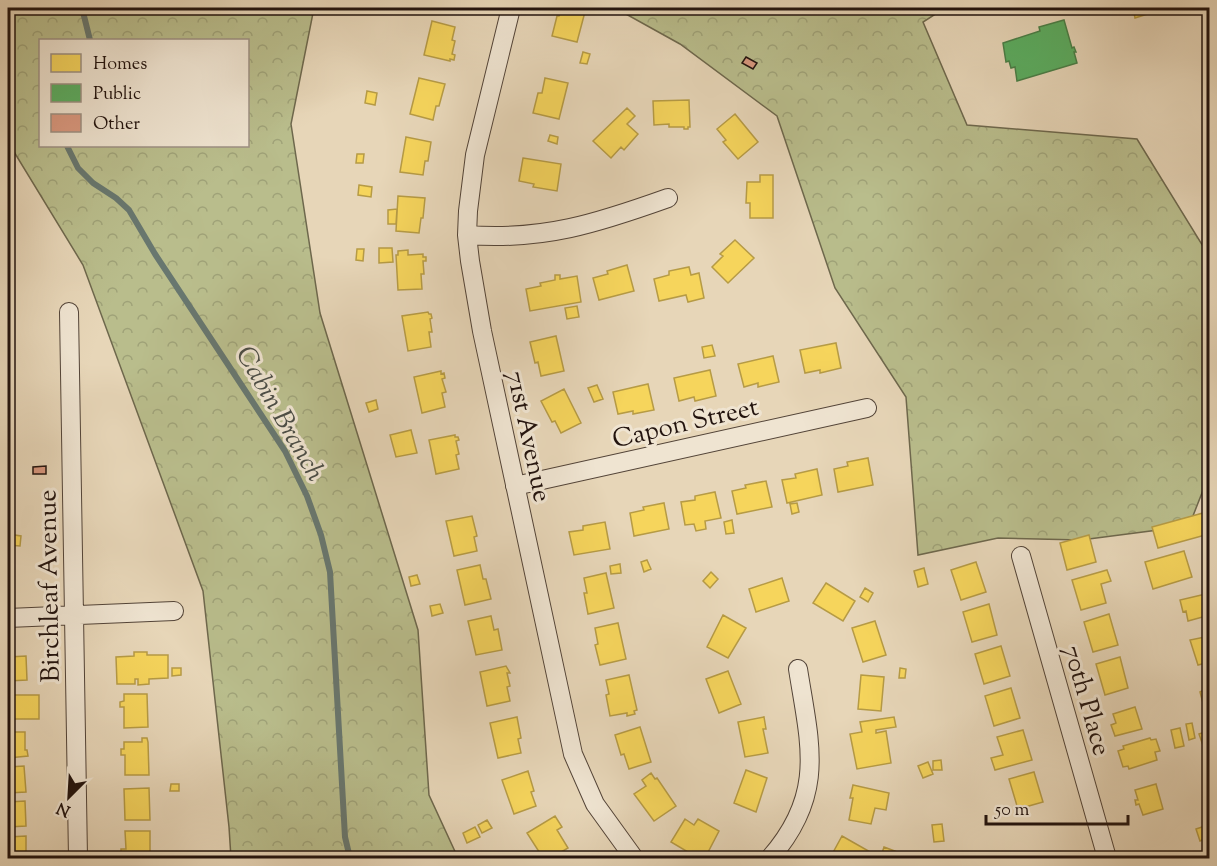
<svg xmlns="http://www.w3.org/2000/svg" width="1217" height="866" font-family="'Sorts Mill Goudy',serif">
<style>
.forest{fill:url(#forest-crowns);stroke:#6e684d;stroke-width:1.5;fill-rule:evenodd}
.homes{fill:#f6d55c;stroke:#b69b45;stroke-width:1.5}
.public{fill:#5aae61;stroke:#498048;stroke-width:1.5}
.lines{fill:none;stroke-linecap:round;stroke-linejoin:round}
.stream{stroke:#68776f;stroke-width:6}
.building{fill:#d9987f;stroke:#22130e;stroke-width:1.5}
.street-casing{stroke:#534438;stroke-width:20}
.street{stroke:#efe4d1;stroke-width:18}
.labels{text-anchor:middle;stroke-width:6;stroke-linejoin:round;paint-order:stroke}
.street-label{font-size:26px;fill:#22130e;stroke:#efe4d1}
.water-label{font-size:27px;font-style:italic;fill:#4b4d46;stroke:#efe4d1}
</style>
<defs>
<pattern id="forest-crowns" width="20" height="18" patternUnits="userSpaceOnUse" patternTransform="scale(1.5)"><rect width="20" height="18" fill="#b9bd8c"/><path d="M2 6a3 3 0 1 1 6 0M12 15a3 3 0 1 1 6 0" fill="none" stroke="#9fa278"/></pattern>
</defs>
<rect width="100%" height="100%" fill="#e7d6b8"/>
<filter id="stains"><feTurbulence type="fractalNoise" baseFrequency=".00333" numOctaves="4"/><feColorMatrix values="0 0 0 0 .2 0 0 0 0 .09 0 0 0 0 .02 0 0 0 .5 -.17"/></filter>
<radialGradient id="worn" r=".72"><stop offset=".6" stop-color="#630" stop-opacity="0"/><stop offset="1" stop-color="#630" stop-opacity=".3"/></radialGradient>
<path class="forest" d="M8,8H314L291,124L320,313L418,630L429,795L458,858H231L229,827L203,591L83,265L8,142ZM40,40H248V146H40Z
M615,8H945L923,22L967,125L1137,139L1209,256V475L1189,526L1081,540L998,538L918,555L906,397L835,288L777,116L680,44Z"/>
<path class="homes" d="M562,8H586L577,42L552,36L557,16H559Z
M1133,8H1150L1151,13L1135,18Z
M432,21L455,27L452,40L455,41L452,54L455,55L454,60L450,59V61L424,55Z
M583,52L590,54L587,64L580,63Z
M419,78L445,84L439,106H436L433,120L410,114Z
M545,78L568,83L559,119L533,113L538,93H542Z
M367,91L377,93L375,105L365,103Z
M689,100L690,127H688V129H684V127H669V124L654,125L653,101Z
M627,108L635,116L627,124L638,134L624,150L621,147L611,158L593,141Z
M735,114L758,142L738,159L723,142L726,140L717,129Z
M550,135L558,137L557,144L548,141Z
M406,137L431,142L428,161H425L423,175L400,172Z
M357,154H364L363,163H356Z
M523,158L561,164L557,191L533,187L534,184L519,181Z
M760,175H773V218H750V203H746L747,182H760Z
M359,185L372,187L371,197L358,195Z
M398,196L425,198L423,218H421L419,233L396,231Z
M397,209L396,224H388V210Z
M735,240L754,258L728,283L712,267L723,256L720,254Z
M379,248H392L393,262L379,263Z
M357,249H364L363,261L356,260Z
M408,250V255L423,254V257H426V261H423L424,274H421L422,289L398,290L396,255H398V251Z
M627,265L634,291L599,300L593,278L608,274L607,271Z
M689,267L691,275L699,273L704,298L688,302L686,295L659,301L654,279L669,275V271Z
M555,275H560V279L577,276L581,302L530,311L526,289L541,286L540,283L555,280Z
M577,306L579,317L567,319L565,308Z
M428,312L429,314H431L432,318L430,319L432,332H429L431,347L408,351L402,316Z
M556,336L564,371L541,376L538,362L535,363L530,342Z
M836,343L841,368L820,373V370L805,373L800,350Z
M712,345L715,356L704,358L702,347Z
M773,356L779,382L758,387V383L744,387L738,364Z
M710,370L716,396L695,401L694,397L679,401L674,378Z
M441,371V374L444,373L445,378L442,379L446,392L442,393L445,407L422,413L414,377Z
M648,384L654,410L633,414V411L618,414L613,392Z
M597,385L603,399L594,402L588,388Z
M564,389L581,423L561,433L555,421L552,422L541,401Z
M376,400L378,409L369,412L366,403Z
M411,430L417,453L396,457L390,435Z
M455,435V437H458L459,440L456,441L459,454L456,455L459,469L436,474L429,440Z
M868,458L873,485L838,492L834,469L848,466L847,462Z
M817,469L822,495L787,503L782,480L796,478L795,474Z
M766,481L772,507L737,514L732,491L746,488L745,485Z
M715,492L721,518L705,521L706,529L696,531L694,524L685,525L681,502L695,500V496Z
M664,503L669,529L634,536L630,513L644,510L643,507Z
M797,503L799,512L792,514L790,504Z
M1203,513L1209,534L1158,548L1152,527Z
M472,516L477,536L474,537L477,551L454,556L446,521Z
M732,520L734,533L726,534L724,522Z
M605,522L610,549L574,555L569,532L583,530V526Z
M8,534L21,536L20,546L8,545Z
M1089,535L1096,562L1067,570L1060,543Z
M1184,551L1192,577L1153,589L1145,562Z
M647,560L651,569L644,572L641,562Z
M976,562L986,592L961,600L951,570Z
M620,564L621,573L611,574L610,566Z
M480,565L483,579H486L491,599L465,605L457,570Z
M924,568L928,584L918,587L914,571Z
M1107,570L1111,581L1101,584L1106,603L1081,610L1072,580Z
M711,572L718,579L710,588L703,581Z
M606,573L614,608L588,614L584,593H587L584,578Z
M417,575L420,584L411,586L409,577Z
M782,578L789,601L756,612L749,589Z
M826,583L855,601L843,621L813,603Z
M865,588L873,593L868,602L860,597Z
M1210,593V615L1188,621L1186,611L1183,612L1180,600Z
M440,604L443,613L432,616L430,606Z
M989,604L997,635L972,642L963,612Z
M1109,614L1118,645L1093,652L1084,622Z
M723,615L746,628L728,658L707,647Z
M491,616L494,630L498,629L502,650L476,655L468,621Z
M875,621L886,655L863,662L852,628Z
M618,623L626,659L600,665L595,645L598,644L595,628Z
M1210,636V662L1198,665L1190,640Z
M1001,646L1010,676L984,684L975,654Z
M134,652H147V655H168V678L149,679V684L138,685V679H135V684H117L116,657L134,656Z
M26,656L27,680L8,681V657Z
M1120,657L1128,688L1105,695L1096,664Z
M506,666L510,673H507L510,686L507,687L510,701L487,706L480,672Z
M172,668H181V675L172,676Z
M900,668L906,669L905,678H899Z
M728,671L741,704L719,713L706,679Z
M629,675L637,710L634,711L635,714L627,716V713L610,716L606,695L609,694L606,680Z
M861,675L884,677L881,711L858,709Z
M1210,687V710L1205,711L1200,692Z
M1011,688L1020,718L994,726L985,696Z
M124,694H147L148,727L124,728V707H120V702L124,701Z
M8,695H39V719H8Z
M1135,707L1142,729L1115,736L1111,725L1116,723L1113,714Z
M517,717L521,738L518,739L521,753L498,758L490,723Z
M764,717L766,729H763L768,753L745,757L738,722Z
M894,717L896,727L876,730V733L886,731L891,763L857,769L850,734L862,732L860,722Z
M1192,723L1195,738L1189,740L1186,724Z
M640,727L651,762L629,769L624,754L621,755L615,735Z
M1210,727V753L1206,754L1199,734L1208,731L1207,728Z
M1180,728L1184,746L1175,748L1171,730Z
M1023,730L1032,760L995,770L991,758L1003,755L997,737Z
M8,732H25V750H27L28,756L8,758Z
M142,738H147L148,742L149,775H125V755H121V749H124V742H142Z
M1150,738L1151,740L1156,739L1160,751L1155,752L1157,760L1129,769L1128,766L1123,767L1118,751L1124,749L1123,746Z
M941,760L942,770H933V761Z
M928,762L933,774L923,778L918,766Z
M24,766L26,792L8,793V767Z
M746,770L767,778L756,812L734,803Z
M528,771L534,791L531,792L536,806L514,814L502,780Z
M1034,772L1043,802L1018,809L1009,779Z
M651,773L655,779L657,778L676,806L654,821L634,794L646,786L642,780Z
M171,784H179V791H170Z
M1156,784L1163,809L1143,815L1139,804L1136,805L1135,800H1138L1135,790Z
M853,785L889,793L886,810L875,808L871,824L849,820L853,798H850Z
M149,788L150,820H125L124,789Z
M25,801L26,826L8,827V802Z
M555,816L562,827L557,830L568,848L551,858H543L527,833Z
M685,819L694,825L698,819L719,831L705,858H698L671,842Z
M487,820L492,828L482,833L478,825Z
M942,824L944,841L934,842L932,825Z
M1205,826L1208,838L1200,841L1196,829Z
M475,827L480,837L467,843L463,833Z
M125,831H150V858H121V849H126Z
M26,836V858H8V837Z
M842,836L872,853L868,858H830Z
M884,847L900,853L898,858H887L881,856Z
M1064,852L1066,858H1044Z"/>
<path class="public" d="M1064,20L1072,48L1074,47L1076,52H1074L1077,63L1017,81L1015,67L1011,68L1009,61L1006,62L1003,43L1040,31L1039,27Z"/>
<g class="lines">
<path class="stream" d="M82,8L90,40
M67,146L78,168L93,183L116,198L129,210L155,254L285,451L307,496L321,535L330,572L345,837L350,858"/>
</g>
<path class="building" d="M746,57L757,63L753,69L742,63Z
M46,466V474H33V467Z"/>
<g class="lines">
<defs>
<path id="street" d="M511,8L475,155L468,211L467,235L470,261L482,331L573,754L595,804L634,858
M467,235C543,241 598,223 668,198
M69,312L78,858
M515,486L867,408
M1021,556L1107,858
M8,618L174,611
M770,858C826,794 810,745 798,669"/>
</defs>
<use href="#street" class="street-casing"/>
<use href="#street" class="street"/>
</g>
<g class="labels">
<g class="street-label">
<text transform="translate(685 422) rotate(-13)" y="9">Capon Street</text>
<text transform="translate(530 436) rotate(78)" y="9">71st Avenue</text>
<text transform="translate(48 586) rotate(-91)" y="9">Birchleaf Avenue</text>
<text transform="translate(1088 700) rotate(74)" y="9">70th Place</text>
</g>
<g class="water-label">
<text transform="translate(281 413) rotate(60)" y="9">Cabin Branch</text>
</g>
</g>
<rect width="1217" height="866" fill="none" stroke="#e7d6b8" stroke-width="30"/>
<rect x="9" y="9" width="1199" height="848" fill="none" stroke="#22130e" stroke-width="3"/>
<rect x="15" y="15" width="1187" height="836" fill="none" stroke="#22130e" stroke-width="1.5"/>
<rect x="39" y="39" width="210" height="108" fill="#efe4d1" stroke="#9d9083" stroke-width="1.5"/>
<rect x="51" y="54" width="30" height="18" fill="#f6d55c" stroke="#9d9083" stroke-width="1.5"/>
<text x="93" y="69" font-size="18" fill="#22130e">Homes</text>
<rect x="51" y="84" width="30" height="18" fill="#5aae61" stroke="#9d9083" stroke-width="1.5"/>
<text x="93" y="99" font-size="18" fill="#22130e">Public</text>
<rect x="51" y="114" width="30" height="18" fill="#d9987f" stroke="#9d9083" stroke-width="1.5"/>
<text x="93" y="129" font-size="18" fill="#22130e">Other</text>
<g transform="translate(69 797) rotate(204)" stroke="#efe4d1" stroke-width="4.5" paint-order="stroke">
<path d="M0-4.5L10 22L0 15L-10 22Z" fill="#22130e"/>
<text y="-9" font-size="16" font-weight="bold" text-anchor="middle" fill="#22130e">N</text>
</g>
<path d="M986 815v9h142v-9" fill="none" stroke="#22130e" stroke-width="3"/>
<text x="995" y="815" font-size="18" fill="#22130e" stroke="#efe4d1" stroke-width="4.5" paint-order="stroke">50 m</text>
<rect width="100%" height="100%" filter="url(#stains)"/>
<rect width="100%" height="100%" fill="url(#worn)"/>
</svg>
